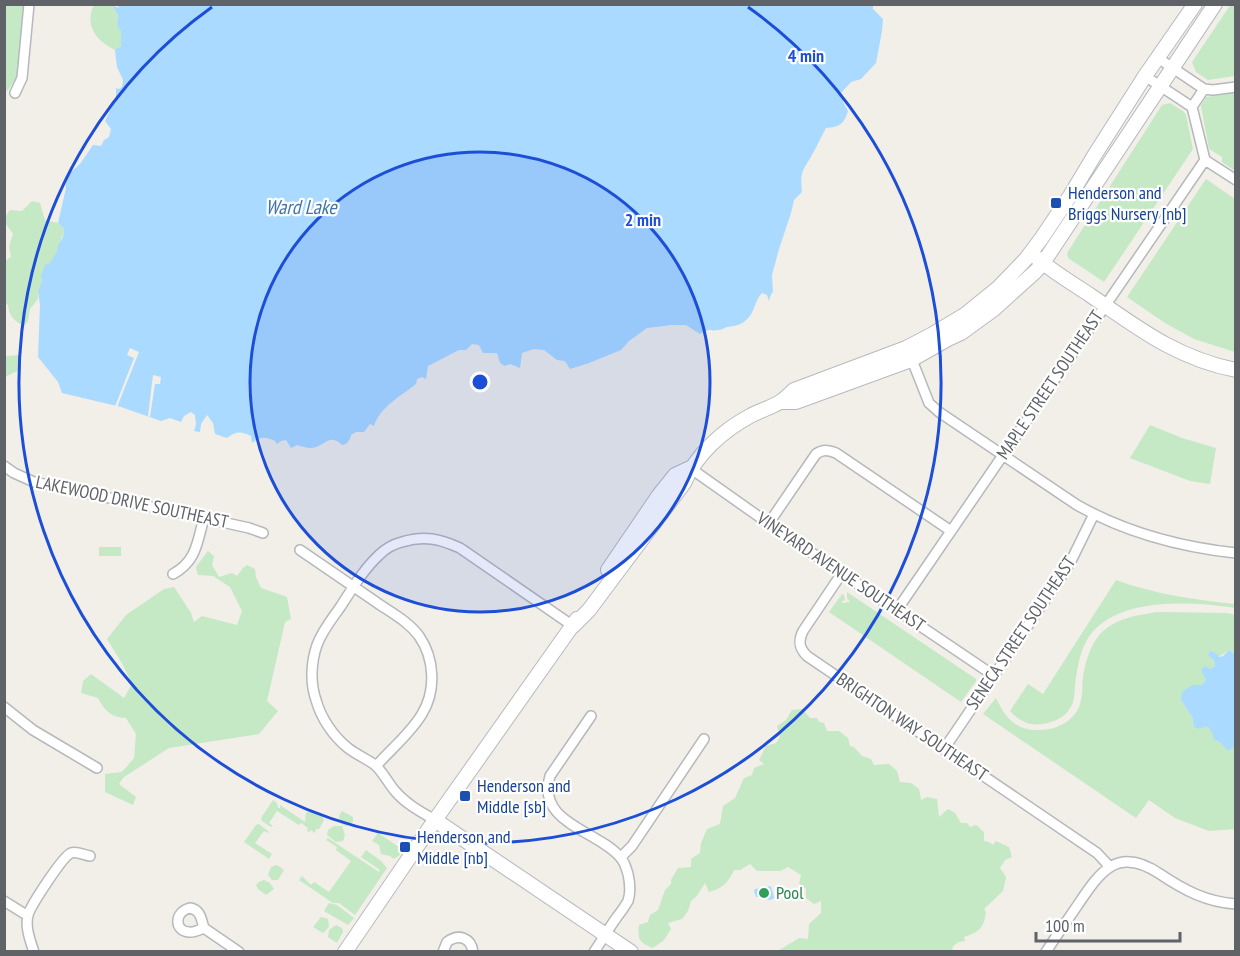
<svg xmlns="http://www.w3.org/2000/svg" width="1240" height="956" font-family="'PT Sans Narrow',sans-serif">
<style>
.green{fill:#c5e8c5}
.water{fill:#aadaff}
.pier{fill:#f1efe8}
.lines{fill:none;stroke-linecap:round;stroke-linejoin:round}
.street-casing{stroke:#b5b8bc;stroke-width:12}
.secondary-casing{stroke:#b6babf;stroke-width:16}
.street{stroke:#fff;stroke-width:9}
.secondary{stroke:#fff;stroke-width:14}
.ring{fill:none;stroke:#1d4ed8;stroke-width:3}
.transit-dot{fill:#1a4fb4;stroke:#fff;stroke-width:2}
.leisure-dot{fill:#2e9e5b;stroke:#fff;stroke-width:2}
.labels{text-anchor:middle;stroke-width:4.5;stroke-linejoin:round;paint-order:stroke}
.transit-label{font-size:18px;fill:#164399;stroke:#fff;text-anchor:start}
.street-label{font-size:18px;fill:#5f6368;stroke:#fff}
.leisure-label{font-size:18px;fill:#27864d;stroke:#fff;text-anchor:start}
.water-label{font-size:20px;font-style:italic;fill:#4174aa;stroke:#fff}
.centre{fill:#1d4ed8;stroke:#fff;stroke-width:3}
.ring-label{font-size:18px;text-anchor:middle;font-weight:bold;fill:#1d4ed8;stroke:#fff;stroke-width:4.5;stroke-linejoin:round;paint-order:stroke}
</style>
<rect width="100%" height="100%" fill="#f1efe8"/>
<path class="green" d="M1231,4L1235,5V76L1208,80L1196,72L1192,62Z
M5,5H24L18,75L8,90L5,92Z
M94,5H113L118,17L117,25L121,32V46L115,50C96,41 84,25 94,5Z
M1235,93H1236L1235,171L1222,162V157L1209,149L1201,106L1206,97Z
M1170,103L1183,111L1186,115L1193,149L1104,282L1068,258L1067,253L1162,105Z
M1206,179L1235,199V352L1194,339L1165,323L1127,297Z
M32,201L40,203L45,220L58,223L64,229C63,238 58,243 57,251L38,291V299L30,309L28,321L24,326C14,321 9,316 8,305L5,303V261L11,257L9,246L13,234C6,223 1,221 10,210L22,211Z
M20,355L21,369L5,377V356Z
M1150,425L1182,438L1216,448L1210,484L1190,481L1130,458Z
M99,547H121V556H99Z
M208,551L214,556L212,565L219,577L232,573L237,576L243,568L247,565L255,569L256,577L261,588L287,597L291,619L285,622L267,701L278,711L259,734L169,748L124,777L119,784L136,797L133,805L105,792V774L122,772L134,758L136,734L126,718C111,717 106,712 98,698L81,693L83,681L91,674L124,698L132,684L123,665L107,639L126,615L164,589L174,587L191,613L194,622L202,616L237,625L242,611L230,587L213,576L198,575L196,567Z
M1116,580C1154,594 1195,600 1235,604V608C1196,602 1134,598 1101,624C1081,639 1078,663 1075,686C1074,694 1075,701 1070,708C1065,718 1053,722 1043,724C1029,726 1019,721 1010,711L1028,684L1043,694Z
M847,592L976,679V681L961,702L829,612L842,594L844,595L845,600L842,601V603L850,602L847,598Z
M1158,612L1228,613L1235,615V654L1229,650C1224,654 1219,656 1214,660L1215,666L1210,669L1206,680L1201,685L1197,686L1181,700L1192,717L1193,723L1206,726L1210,728L1228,751L1235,746V829L1209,831L1175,818L1149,800L1136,818L983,714L996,698C1004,715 1014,730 1036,730C1056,731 1077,721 1081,700C1083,692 1082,685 1083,677C1085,664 1089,649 1097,638C1111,619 1136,615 1158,612Z
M802,709L810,718H817L819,722L824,723L827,731H839L848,738L850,746L854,747L862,756L871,759L874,765L889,764L897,771L900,782L911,783L919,789L921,800L927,797L937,799L939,817L948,809L955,813L961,823H967L970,827L976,825L984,832V841L989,842L993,845L996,841L1009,847L1012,857L1005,860L1000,868L1006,877L1003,891L984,909L986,912C984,928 979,932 964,937L965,941L959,942L953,946L952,951H778L799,938L808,939L809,924L821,913V901L814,904L806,898V889L799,884L801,875L788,867L780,871H757L750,864L740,870H734C728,883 723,888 709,892L705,883L697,896L691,901L688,911L682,919L668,923L671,929L664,940L653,948C640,943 637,940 639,925L648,922L650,915L658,910L665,890L671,884V880L678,868L691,867V859L700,853L701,843L707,829L720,824L723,806L735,798L744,778L752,775L754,768L764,764L759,760L766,746L776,743L780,737L777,726L786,720L792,710Z
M273,800L277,803L278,808H280V805L305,822L306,813L312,811L321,814L324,820L319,829H316L315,833L311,830L309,832L307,831L308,828L301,823L299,825L277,811L269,823L273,826L271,827L262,821L261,818Z
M342,811L353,817V822L346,826L340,823L339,816Z
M259,824L269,832L268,833L264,831L255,843L272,854L269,859L244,842L256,825Z
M334,826H342L345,835L343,841L336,842L327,835L328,830Z
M378,833L402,849V853L394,859L390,856L381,854L379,845L372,841Z
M328,838L379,872L380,870L361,857L366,850L381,861L387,868L355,915L339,903H333L299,880L302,876L311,885L314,882L329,892L351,861L336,850L337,847L326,840Z
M277,865L284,870L278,880H272L268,875L271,867Z
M264,880L270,883L274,889L266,895L258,889L256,885L259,882Z
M329,903L337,905L354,918L348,925L324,911Z
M321,917L328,919L329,927L323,933L313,927Z
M336,925L342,928L343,932L337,943L328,937L329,930Z"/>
<path class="water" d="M873,4V9L883,19L882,31L876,63L861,79L851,82L841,93L843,102L848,111C844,124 840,127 826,128C821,137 817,146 812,155C802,172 800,171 802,192L794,200L791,213L779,249L772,275L773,292L771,294L769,301L767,295L762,293C754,301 755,314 745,321C739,326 734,326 727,327C724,328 721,330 718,330C707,332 712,327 700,334L686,325H671L647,328L629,341L621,350L589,363L570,369L565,361L557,360L544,350L534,349L522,353L520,368L510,364L505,366L500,363L497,353H483L479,345L472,344L466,350H459L428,366L426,379L422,377L417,379L416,384C401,396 380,407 374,426L370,424L364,432H356L351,435L350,439L346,444L342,445C329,432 325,447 311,448C307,448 301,446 297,445L291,448L286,440L281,441L277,444L275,441C265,437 261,436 252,443L251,436C241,431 236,431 227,438L215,434L213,423L207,415L201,424L200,432L194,431L196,425L195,415L191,412L184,416L181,422L170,418L161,421L121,407L62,393L58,382L38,357L40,305L38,291L42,281L41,276L45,265L50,263L57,251L58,245L63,237L64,229L58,223L66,188L65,177L80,164L93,145L101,146L104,140L109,137L111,129L105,121L116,98V88L119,89L122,87L123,80L117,67L115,50L121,46V32L117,25L118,16L113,6L119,8L118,5Z
M1229,650L1235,654L1236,746L1228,751L1221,743L1214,739C1212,733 1212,729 1206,726L1200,729L1194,727L1192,717L1181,700L1182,692L1192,685H1201L1206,680L1201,670L1205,666L1210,669L1215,666L1214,660L1208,655L1210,651L1216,653L1219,657L1223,656Z
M770,886L771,887L774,897L773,899L768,900L764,896L756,897L754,891L755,889Z"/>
<path class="pier" d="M130,348L139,352L116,410L114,409L134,358L127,355Z
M153,375L161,377L160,384H155L150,417L148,416Z"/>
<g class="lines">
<defs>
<path id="street" d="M1158,58L1204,89L1213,90L1236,87
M1145,76L1192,107
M1204,89L1192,107L1205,160L1236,180
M15,93L22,78L29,4
M910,355L929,403L939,412L1077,505C1125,532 1180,547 1236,553
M4,466L14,473L34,482L204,518L249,528L263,533
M690,468L775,528L993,675
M769,523L816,454C823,449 828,450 836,453L951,531
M300,550C325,567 350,584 376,602C390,612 408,621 419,636C435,659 436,691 422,714C410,734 391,749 376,766
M842,573L803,631C798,641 799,648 807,656L1097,853L1110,867
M173,574C197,561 197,542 204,518
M897,610L1205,160
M4,707L33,730L97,768
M591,716L550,776C536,823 597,830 620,857C625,862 626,868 628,874C630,883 631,892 628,901C625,906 621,912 617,917C609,928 602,940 594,952
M944,749L1065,571L1072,559L1094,514
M435,820C421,812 406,804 395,791C388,783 383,772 375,765C367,759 357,755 348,748C333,736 321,718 316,700C310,683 311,662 317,645C322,631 332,619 341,606C352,589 363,570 379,555C385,549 394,544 402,542C424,535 440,539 460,548L573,626
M621,857L632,846L704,739
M4,901L28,916
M190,908C201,910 201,919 204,928C199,930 193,933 189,932C174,931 174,912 190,908Z
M204,928L239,952
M34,952C30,940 25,927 28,915C31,905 63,856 71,853C77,851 84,855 90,856
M443,952L447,942C459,933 471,938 473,952
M1046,952C1056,936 1067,921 1077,906C1100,872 1117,845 1160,874C1184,890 1206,902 1236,904"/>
<path id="secondary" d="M1037,258C1053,272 1072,283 1090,295C1138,328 1176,358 1236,370
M781,402H796L911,360L948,339L961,333L994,309L1036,271L1043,263L1215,4
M608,570L659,495L675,475L690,468
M573,626L589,610L684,483C696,455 722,431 750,416C759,411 770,408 780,402C785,399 790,394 794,390L906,348L931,335L966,314L998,288L1026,259L1041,239L1070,196L1094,156L1145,76L1195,4
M435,820L631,952
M345,952L435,820L577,619"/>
</defs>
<use href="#street" class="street-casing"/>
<use href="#secondary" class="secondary-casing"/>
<use href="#street" class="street"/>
<use href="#secondary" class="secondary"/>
</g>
<circle cx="480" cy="382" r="230" fill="#1d4ed8" fill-opacity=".12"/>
<g class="ring">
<circle cx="480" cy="382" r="230"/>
<path d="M748 7A461 461 0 1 1 212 7"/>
</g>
<g class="transit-dot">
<rect x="1050" y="197" width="12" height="12" rx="3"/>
<rect x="459" y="790" width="12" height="12" rx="3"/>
<rect x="399" y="841" width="12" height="12" rx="3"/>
</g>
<circle class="leisure-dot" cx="764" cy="893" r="6"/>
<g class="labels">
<g class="transit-label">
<text x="1068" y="199">Henderson and<tspan x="1068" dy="21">Briggs Nursery [nb]</tspan></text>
<text x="477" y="792">Henderson and<tspan x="477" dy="21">Middle [sb]</tspan></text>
<text x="417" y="843">Henderson and<tspan x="417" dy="21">Middle [nb]</tspan></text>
</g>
<g class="street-label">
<text transform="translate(1050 385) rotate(-56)" y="6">MAPLE STREET SOUTHEAST</text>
<text transform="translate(132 502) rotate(12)" y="6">LAKEWOOD DRIVE SOUTHEAST</text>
<text transform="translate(841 572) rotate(34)" y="6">VINEYARD AVENUE SOUTHEAST</text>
<text transform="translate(1021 633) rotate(-56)" y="6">SENECA STREET SOUTHEAST</text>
<text transform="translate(912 727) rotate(34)" y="6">BRIGHTON WAY SOUTHEAST</text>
</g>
<g class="leisure-label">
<text x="776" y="899">Pool</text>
</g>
<g class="water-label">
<text x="301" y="214">Ward Lake</text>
</g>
</g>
<circle cx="480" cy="382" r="9" class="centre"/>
<g class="ring-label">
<text x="806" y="62">4 min</text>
<text x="643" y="226">2 min</text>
</g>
<rect width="1240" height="956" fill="none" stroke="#5f6368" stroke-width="12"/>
<path d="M1036 932v9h144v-9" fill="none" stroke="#5f6368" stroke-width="3"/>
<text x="1045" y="932" font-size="18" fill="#5f6368" stroke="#ffffff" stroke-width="4.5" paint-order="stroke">100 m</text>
</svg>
